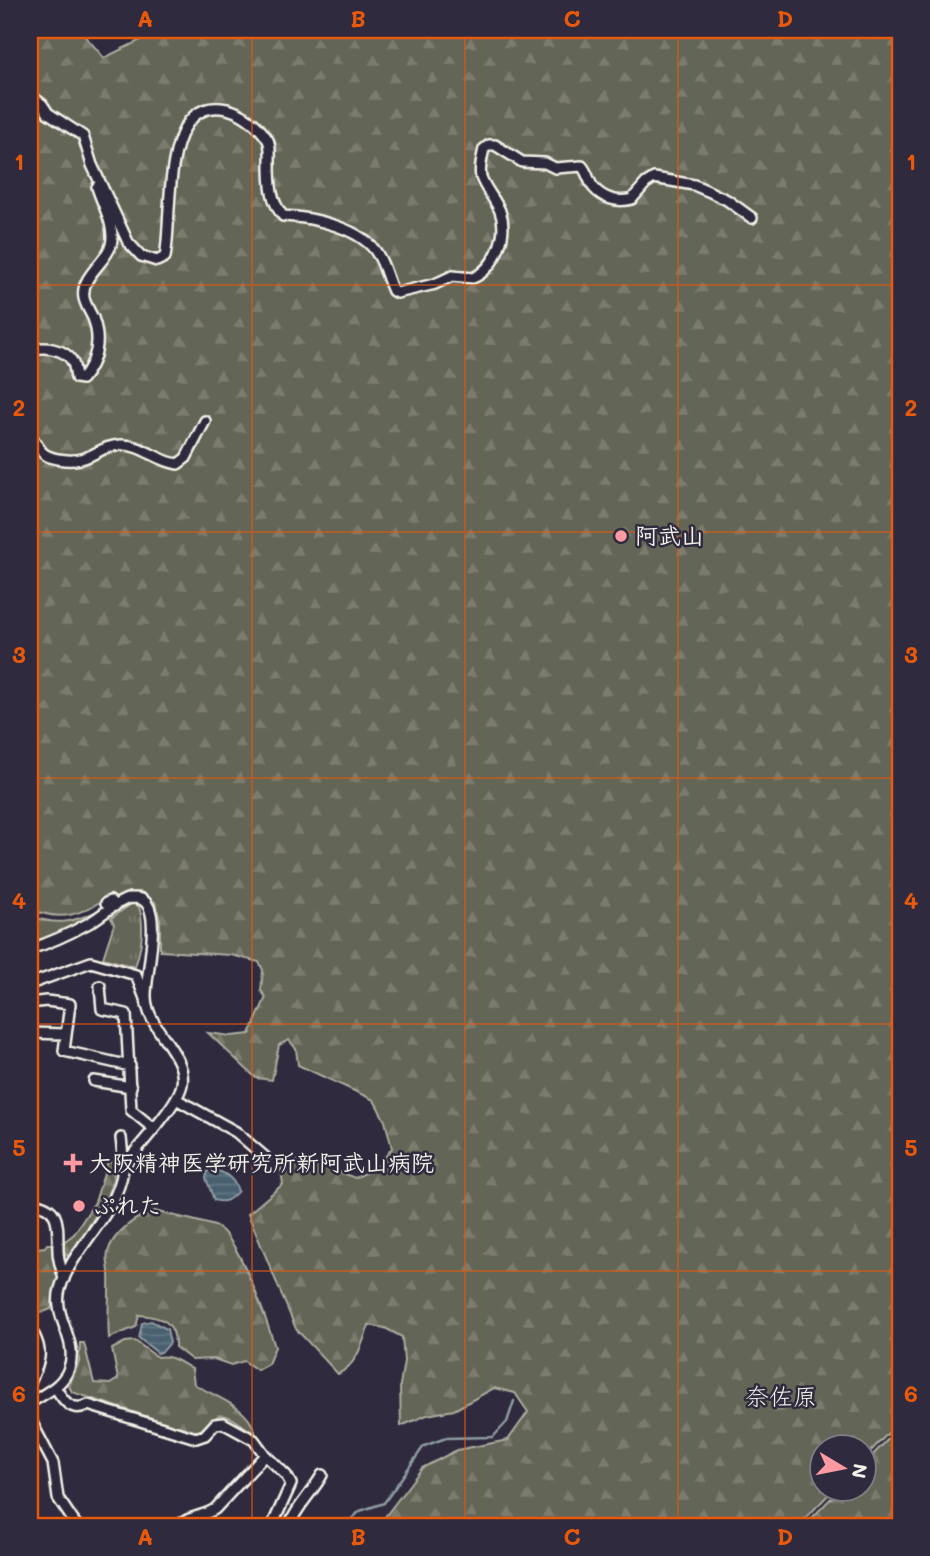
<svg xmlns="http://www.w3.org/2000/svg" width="930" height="1556" font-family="Mali,'Klee One',sans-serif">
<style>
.grass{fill:url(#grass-tufts);stroke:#acab9f;stroke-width:2}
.forest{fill:url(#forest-firs);stroke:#acab9f;stroke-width:2}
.water{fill:url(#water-rules);stroke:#8d9ba0;stroke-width:2}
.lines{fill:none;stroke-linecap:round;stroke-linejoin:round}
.stream{stroke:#8d9ba0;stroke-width:2.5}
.minor-casing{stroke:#f4f1e8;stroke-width:14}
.minor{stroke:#2f2a3d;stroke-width:9}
.grid{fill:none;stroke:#e8590c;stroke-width:2;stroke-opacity:0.55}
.poi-dot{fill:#ff9aa2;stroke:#2f2a3d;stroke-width:2.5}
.labels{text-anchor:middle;stroke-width:5;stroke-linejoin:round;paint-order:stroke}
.poi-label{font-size:23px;font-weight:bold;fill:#f4f1e8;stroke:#2f2a3d;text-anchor:start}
.neighbourhood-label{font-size:24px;fill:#f4f1e8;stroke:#2f2a3d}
.neatline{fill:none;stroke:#e8590c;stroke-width:2.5}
.grid-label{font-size:23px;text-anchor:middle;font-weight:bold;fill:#e8590c}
</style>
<defs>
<pattern id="grass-tufts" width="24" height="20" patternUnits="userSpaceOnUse" patternTransform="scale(1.75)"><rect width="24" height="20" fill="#646556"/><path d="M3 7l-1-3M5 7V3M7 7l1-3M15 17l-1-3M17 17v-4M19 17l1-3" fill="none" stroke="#7b7c6e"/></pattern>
<pattern id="forest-firs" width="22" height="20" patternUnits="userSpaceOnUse" patternTransform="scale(1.75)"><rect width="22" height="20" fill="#646556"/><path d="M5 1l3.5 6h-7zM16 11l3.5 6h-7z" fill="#7b7c6e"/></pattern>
<pattern id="water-rules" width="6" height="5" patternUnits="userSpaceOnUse" patternTransform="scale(1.75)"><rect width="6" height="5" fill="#486170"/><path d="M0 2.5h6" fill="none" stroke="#637884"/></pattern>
</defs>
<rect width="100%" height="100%" fill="#2f2a3d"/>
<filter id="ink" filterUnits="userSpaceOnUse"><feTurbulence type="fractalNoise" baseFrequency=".0143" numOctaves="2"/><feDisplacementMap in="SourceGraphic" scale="14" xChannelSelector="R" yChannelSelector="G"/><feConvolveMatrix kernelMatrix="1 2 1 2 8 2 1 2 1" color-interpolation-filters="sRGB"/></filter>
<g filter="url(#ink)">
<path class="grass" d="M133,903L139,907C145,926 141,949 135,967L103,958L114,924L111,918Z"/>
<path class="forest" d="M30,30H80L104,58L161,30H900V1421L864,1458V1448H822V1490H833L798,1526H378L422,1468L457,1450L508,1440L528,1412L515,1393L494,1388L454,1410L427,1415L401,1426L400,1385L404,1361L402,1337L385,1328L369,1325C362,1344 357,1365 338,1374L296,1329L248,1214L283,1184L280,1163L307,1160L355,1178L376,1168L392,1148L385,1121L374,1100L298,1065L296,1049L289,1040L279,1045L272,1080L256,1078L208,1033L231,1036L250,1034L266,997L261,991L263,970L259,962L231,955L160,951V920L155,902L141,892L130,894L119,899L110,896C80,914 64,923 30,909Z
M107,907L77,925L30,946V916C63,928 77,920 107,907Z
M108,1161L115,1163L113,1179L106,1200L68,1257L63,1249L65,1241L74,1234L95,1202Z
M155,1211C165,1214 214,1224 219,1228C241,1245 266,1319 275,1347L268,1364L257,1370L244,1361L231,1365L214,1359L192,1360L175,1347C176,1321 162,1317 139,1315L136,1327L109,1338C107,1316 110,1295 109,1273C109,1266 106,1259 108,1252C113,1233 137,1215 155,1211Z
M47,1244H54L59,1275L51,1309L41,1313L30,1308L36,1294L30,1292L32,1272L30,1253L33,1254L37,1248L45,1247Z
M135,1341L157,1357C171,1354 181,1363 192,1369L194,1384C215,1397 248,1406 255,1432C241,1428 235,1415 219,1415L197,1433L72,1392L69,1386L79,1362L80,1343H84L94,1383L110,1384L118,1379L112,1349L125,1342Z
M900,1427V1526H804L839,1490H864V1464Z"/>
<path class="water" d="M208,1170C223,1170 233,1176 238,1191C230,1199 226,1204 214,1200L206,1178Z
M151,1321L167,1329L170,1343L163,1351L158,1353L139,1338L142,1323Z"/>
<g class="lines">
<path class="stream" d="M344,1526L360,1511L384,1503L424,1446L446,1438L493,1437L507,1422L514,1401"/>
<defs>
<path id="minor" d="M30,95L42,104L48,113L83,136L92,165L128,242L141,256L157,261L165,257C173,219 160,102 221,108C240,110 258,124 268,140C271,146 270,154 270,161C270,182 270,200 283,216C312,217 363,228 378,255C385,266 387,279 393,291L397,293L435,284L452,276L473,278C495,268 509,235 500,211C495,199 485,189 481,177C479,169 482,157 484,149L489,145H495L522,162L545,163L555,168L582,166C588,173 588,180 593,187C603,199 618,203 632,199L646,183L654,178L694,185L708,191L727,200L752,218
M30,352C41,344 65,349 72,361C75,366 75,373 76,378L82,379C97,361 101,340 93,318C90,312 85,304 84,298C80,276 106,263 111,245C116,227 102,204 97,187
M30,435C35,441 38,448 43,453C47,457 53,458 58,459C92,465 95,446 121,445C142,444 158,462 178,464L186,458L205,421
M106,903L110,901L115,906
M30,949C50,943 71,933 89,923C102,916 115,902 130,898C133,898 138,898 141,899C164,909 145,975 146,997C147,1030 187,1053 182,1084C179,1104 137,1148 123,1166
M30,984L91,962L136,975L144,996
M100,986L102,1009L126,1014L131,1110L153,1128
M30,1003L46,1001L70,1004L64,1051L130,1066
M30,1033L66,1034
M94,1081L131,1087
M176,1099L236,1132L265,1157
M30,1203C63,1206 57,1227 58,1251C58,1260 62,1270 64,1279
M30,1333L34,1335C44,1354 38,1364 30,1383
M55,1387C63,1400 71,1413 88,1405L196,1438L205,1435L215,1424L223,1423L254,1440L265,1455L286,1475L291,1484L272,1526
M30,1403C45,1393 63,1386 69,1368C79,1340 52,1317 60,1289C73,1246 116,1216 123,1170C124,1160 122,1148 121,1138
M30,1419L53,1463L58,1498L77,1526
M179,1526C188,1516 203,1517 215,1509L265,1455
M289,1526C296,1507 312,1493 322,1475"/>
</defs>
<use href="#minor" class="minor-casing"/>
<use href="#minor" class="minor"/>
</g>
</g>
<path class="grid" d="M252,30V1526M465,30V1526M678,30V1526M30,285H900M30,532H900M30,778H900M30,1024H900M30,1271H900"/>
<g class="poi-dot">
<circle cx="621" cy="536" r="7"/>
<path d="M69.5 1152.5h7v7h7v7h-7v7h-7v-7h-7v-7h7z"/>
<circle cx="79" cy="1206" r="7"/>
</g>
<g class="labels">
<g class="poi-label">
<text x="635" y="544">阿武山</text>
<text x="89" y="1171">大阪精神医学研究所新阿武山病院</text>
<text x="93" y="1214">ぷれた</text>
</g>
<g class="neighbourhood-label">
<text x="781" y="1405">奈佐原</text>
</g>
</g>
<rect width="930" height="1556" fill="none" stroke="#2f2a3d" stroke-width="77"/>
<g transform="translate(843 1468) rotate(100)"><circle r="33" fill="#2f2a3d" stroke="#7e7a81" stroke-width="2"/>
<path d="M0-5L12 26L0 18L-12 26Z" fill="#ff9aa2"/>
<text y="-10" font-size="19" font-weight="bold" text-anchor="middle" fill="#f4f1e8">N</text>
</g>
<rect x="38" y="38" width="854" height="1480" class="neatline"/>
<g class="grid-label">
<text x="145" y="27">A</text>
<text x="358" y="27">B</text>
<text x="572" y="27">C</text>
<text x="785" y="27">D</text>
<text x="19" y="170">1</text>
<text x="911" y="170">1</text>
<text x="19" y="416">2</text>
<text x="911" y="416">2</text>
<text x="19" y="663">3</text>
<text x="911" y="663">3</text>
<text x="19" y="909">4</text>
<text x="911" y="909">4</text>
<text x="19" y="1156">5</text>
<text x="911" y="1156">5</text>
<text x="19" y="1402">6</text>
<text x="911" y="1402">6</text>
<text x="145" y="1545">A</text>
<text x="358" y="1545">B</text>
<text x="572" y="1545">C</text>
<text x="785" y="1545">D</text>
</g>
</svg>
